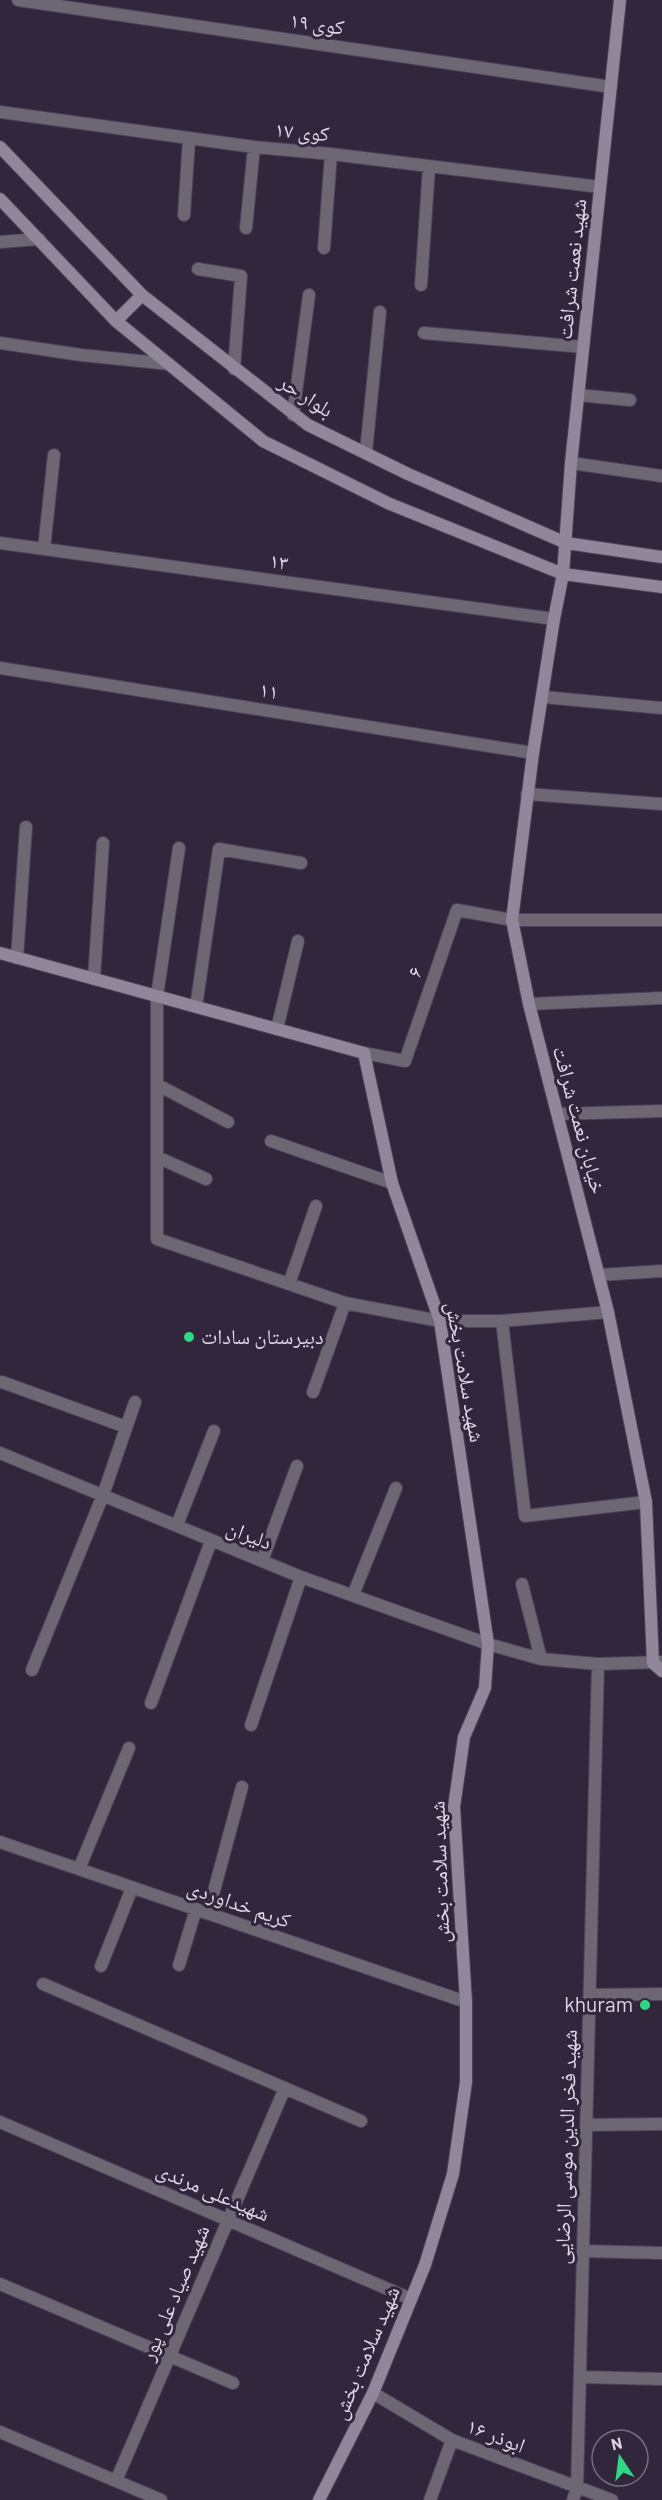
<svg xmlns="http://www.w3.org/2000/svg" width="662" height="2500" font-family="Barlow,'Noto Naskh Arabic',sans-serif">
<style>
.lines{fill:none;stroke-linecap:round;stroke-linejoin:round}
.street-casing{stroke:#4d4258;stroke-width:14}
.secondary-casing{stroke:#4d4258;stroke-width:14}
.street{stroke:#6c6772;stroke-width:12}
.secondary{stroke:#90879a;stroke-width:12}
.poi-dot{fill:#2ed883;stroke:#32263d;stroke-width:2}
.labels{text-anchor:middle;stroke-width:6;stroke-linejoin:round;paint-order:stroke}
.street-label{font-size:21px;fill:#ddd6e5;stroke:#32263d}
.poi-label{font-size:21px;fill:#ddd6e5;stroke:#32263d;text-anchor:start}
</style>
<rect width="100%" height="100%" fill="#32263d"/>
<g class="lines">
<defs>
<path id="street" d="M18,0L611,87
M0,112L254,147L331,154L600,187
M184,215L189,139
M246,228L254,147
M0,242L39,239
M324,248L331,154
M198,269L241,276L234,369
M421,285L429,167
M424,333L583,347
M0,343L81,355L169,364
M578,395L630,400
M293,415L309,295
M366,452L380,312
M571,463L662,476
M0,543L554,619
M44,549L54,455
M0,668L533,753
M543,697L662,708
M527,794L662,804
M179,848L157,996V1239L345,1303L440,1321H502L608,1312
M17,958L26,827
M94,979L103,843
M529,1004L662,998
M196,1007L219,849L301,863
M277,1029L298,941
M364,1053L405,1061L457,910L512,920H662
M158,1085L228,1122
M558,1114L662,1111
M271,1141L392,1183
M157,1157L206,1179
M599,1275L662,1271
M289,1284L316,1206
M502,1321L525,1516L646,1502
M2,1382L126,1427
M313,1392L345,1303
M0,1453L301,1577L488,1644L541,1659L598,1664L662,1662
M177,1525L214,1431
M262,1561L297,1466
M522,1584L541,1659
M353,1595L396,1488
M32,1670L103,1495L135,1402
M151,1703L211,1541
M251,1725L301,1577
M0,1842L466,2002
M79,1869L129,1748
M208,1913L242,1787
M179,1965L196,1909
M101,1966L132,1888
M43,1984L361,2121
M590,1995L662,1994
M0,2122L411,2299
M586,2125L662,2124
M583,2251L662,2253
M0,2284L233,2383
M580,2377L662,2379
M373,2393L452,2440L612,2500
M0,2432L161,2500
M116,2481L285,2088
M430,2500L452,2440
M573,2500L577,2488L598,1664"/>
<path id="secondary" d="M620,0L571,463L563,574L554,619L533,753L512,920L529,1004L608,1312L646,1502L653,1663L662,1671
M0,147L142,295L308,425L408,474L566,543L662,557
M0,199L116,321L263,441L390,504L563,574L662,587
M116,321L142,295
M0,953L364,1053L392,1183L440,1321L488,1644L485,1688L464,1737L454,1807L466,2002V2082L453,2174L425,2265L373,2393L319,2500"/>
</defs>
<use href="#street" class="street-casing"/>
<use href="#secondary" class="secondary-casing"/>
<use href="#street" class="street"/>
<use href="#secondary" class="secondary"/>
</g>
<g class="poi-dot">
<circle cx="189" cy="1337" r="6"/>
<circle cx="645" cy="2005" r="6"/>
</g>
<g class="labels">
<g class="street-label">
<text transform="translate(317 24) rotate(8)" y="7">کوی ۱۹</text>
<text transform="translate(302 132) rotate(5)" y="7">کوی ۱۷</text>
<text transform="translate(572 269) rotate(-84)" y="7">شهید نعمت شرافت</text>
<text transform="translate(306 396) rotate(33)" y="7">بلوار حر</text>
<text transform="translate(279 562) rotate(8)" y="7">۱۳</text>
<text transform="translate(269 691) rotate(9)" y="7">۱۱</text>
<text transform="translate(415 972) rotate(-71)" y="7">۶</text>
<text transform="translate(579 1120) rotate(75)" y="7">خیابان نعمت شرافت</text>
<text transform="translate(465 1372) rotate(80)" y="7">شهید سلامت بخش</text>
<text transform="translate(249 1535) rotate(21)" y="7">دلیران</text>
<text transform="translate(440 1872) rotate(-92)" y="7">شهید سلامت بخش</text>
<text transform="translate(239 1904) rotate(19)" y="7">کریم خداوردی</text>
<text transform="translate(566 2147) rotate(-88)" y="7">شهید فخر الدین موسی الرضایی</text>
<text transform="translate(213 2192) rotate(23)" y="7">شهیدعلی مرندی</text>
<text transform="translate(175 2293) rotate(-67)" y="7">شهید صیاد علی پور</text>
<text transform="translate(366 2353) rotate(-67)" y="7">شهید سلامت بخش</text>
<text transform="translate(496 2436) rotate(21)" y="7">۱۶ ابوذر</text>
</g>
<g class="poi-label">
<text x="201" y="1344">دبیرستان سادات</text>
<text x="633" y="2012" text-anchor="end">khuram</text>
</g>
</g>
<g transform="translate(620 2458) rotate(347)"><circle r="28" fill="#32263d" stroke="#766c80" stroke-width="1.5"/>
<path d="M0-4.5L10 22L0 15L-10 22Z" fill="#2ed883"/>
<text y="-9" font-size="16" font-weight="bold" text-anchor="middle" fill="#ddd6e5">N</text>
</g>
</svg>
